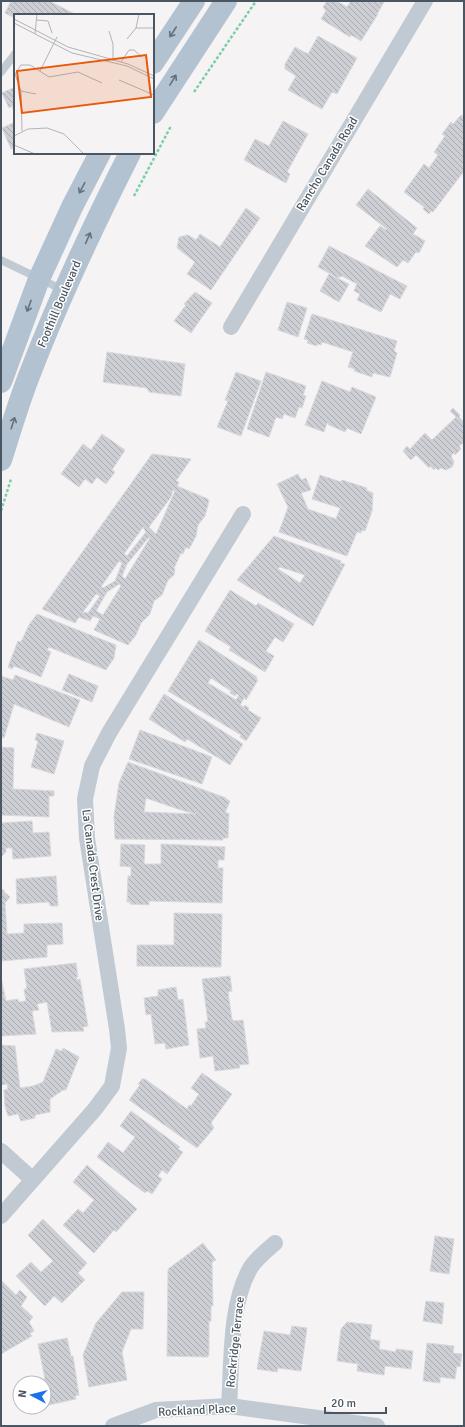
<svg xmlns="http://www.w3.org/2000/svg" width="465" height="1427" font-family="Signika,sans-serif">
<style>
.building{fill:url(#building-back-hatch);stroke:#d7d9de;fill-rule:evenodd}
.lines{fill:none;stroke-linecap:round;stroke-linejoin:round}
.path{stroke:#7ad0a6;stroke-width:2.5;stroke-dasharray:3 2;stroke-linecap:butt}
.lane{stroke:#c1cad2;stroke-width:8}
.street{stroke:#c1cad2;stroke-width:16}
.primary{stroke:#b3c2d1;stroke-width:22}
.oneway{stroke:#64717d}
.labels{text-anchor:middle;stroke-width:3;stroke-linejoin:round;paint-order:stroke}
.street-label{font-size:12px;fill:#4a5661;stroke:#fff}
.inset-road{fill:none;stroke:#b1b4b9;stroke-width:1}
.view{fill:#e8590c;fill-opacity:0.15;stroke:#e8590c;stroke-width:2}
.inset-edge{fill:none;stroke:#4a5661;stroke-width:2}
</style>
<defs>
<pattern id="building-back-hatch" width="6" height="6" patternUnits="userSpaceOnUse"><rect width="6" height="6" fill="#cdcfd5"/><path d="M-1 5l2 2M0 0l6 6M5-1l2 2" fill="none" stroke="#a8abb0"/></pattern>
</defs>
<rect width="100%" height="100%" fill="#f5f3f3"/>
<path class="building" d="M11,1H49L73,13L72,15H15V18L5,13Z
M327,1H336L347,7L351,1L384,2L377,14H378L361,41L351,35L350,37L321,19L326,11L323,7Z
M318,36L357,58L337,94L332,92L322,109L288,90L296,76L285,69V64L295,47L308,54Z
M15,87V114L12,106L9,108L2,93Z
M461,115L464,117V171L433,212L431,211L429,214L423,209L424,207L404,192L424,164L429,168L438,155L434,152L445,136L442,134L451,122L453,124Z
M283,121L308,134L287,172L290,174L286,183L244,160L255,139L269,146Z
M15,122V148L11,149L2,128Z
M368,189L417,228L413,234L425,241L419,253L416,252L408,263L403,260L397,267L365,246L380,226L386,230L387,229L356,205Z
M246,208L260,218L211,290L187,274L195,262L177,248L179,237L188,235L196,240L200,234L220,247Z
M329,246L407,286L400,299L390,294L381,312L357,300L360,294L354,291L357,284L342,276L338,278L318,267Z
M329,274L349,284L339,302L320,291Z
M195,292L212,303L191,333L174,321L186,305L184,304Z
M287,302L307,308L298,337L278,330Z
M312,314L397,341L394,351L397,353L390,377L373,373L372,377L354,371L355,369L348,367L353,352L322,342L321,345L318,344L317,346L307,343L308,340L304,339Z
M107,352L185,364L181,396L149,392L147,388L103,382Z
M236,372L261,381L241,436L217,427L228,401L225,400Z
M266,372L306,386L303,395L306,396L302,408L299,407L295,418L284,414L282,419L276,417L269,437L247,429Z
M322,381L350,392L352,387L376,397L361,434L347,428L345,432L329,425L327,423L324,432L305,425Z
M453,408L460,415L459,417L464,422V444L463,443L459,446L461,449L455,455L454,453L451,456L454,462L452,467L446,470L441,468L438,470L436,468L434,470L430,466L429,468L416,455L411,460L403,451L407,446L410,449L425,433L432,440L456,417L450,411Z
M102,434L125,450L112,470L115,472L106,484L97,477L92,484L85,479L79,487L61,474L83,444L91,450Z
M152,454L191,459L176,481L179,482L177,486L208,499L209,501L205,516L198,525L196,536L189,549L186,547L183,554L181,553L174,568L175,569L174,575L168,580L162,595L154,601L150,614L141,623L136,635L128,645L94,630L100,619L93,616L90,621L79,617L75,623L42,609ZM173,490L175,491L156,534L149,527L171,497ZM143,527L146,532L127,556L124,554ZM149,537L150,538L125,579L122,576L127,564ZM119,561L122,563L115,581L103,588L101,587ZM119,584L121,586L103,615L96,611L107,592ZM96,594L100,596L88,613L83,612Z
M298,474L301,480L306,478L311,490L301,493L308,509L336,519L340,508L312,499L320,475L341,482L342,480L367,488L366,490L373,493L372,511L365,531L362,530L361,533L357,532L347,556L279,532L288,507L277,484Z
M274,536L341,561L340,563L345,564L313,626L237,580ZM280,567L305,575L300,583L278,569Z
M230,590L256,606L258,603L294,624L283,642L275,637L266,651L274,656L265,672L229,650L231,647L205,631Z
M37,614L116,645L114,658L106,670L49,647L47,650L51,652L41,677L14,666L12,669L8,667L18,641L21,642L29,625Z
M199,640L257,677L256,679L258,680L246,700L244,698L240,705L244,707L245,705L249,708L248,710L261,718L246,741L240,737L241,735L168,691ZM211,678L231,691L230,693L235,696L236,694L239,695L236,700L208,683Z
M69,674L98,686L92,702L62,690Z
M15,675L80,700L69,727L14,704L4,738L1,737V676L13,680Z
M164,694L243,744L230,765L187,739L185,742L149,719Z
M140,730L212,757L202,784L129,759Z
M37,733L64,741L54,774L31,767L38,741L35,740Z
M1,747L14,748L13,789L54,791V796H49V817L1,815Z
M128,762L226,798V799L230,801L225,813H229L228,838H223V840L115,839L114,816L119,783ZM146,798L181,810L196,814L144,812Z
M32,821L33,833L49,832L51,856L13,859L12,848H6V852L1,857V823Z
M121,844L145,845L144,864H161V844L225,847L224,860H218V868H223L222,903L149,901V905L130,904V902H127L128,876H131V867L120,866Z
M56,876L58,906H50L49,902L17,904L16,879Z
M1,890H4V892L10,897L5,903L7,934L24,933V924L62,923L63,944L47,945V957L1,961Z
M174,913L222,914L221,967L137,966V945H174Z
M76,963L78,977H76L77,980L80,979L88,1026L83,1027L84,1031L52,1032L47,1002L37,1004L39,1010L32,1011L36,1034L1,1036V978L6,1001L18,999V1002L26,1001L24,989H27L24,969Z
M230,976L232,991L228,992L232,1019L234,1021L243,1020L249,1064L239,1065L240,1068L215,1071L213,1056L200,1058L197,1029L206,1028L205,1022H208L202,979Z
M176,987L178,1000L183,999L189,1045L166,1049L165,1043L155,1044L151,1014L146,1015L144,998L158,996V990Z
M1,1045L15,1046L20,1088L33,1086L43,1082L56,1049L62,1051L63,1048L79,1057L66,1090H63L50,1099V1112L35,1115V1118L21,1121L18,1114L8,1116L5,1106L4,1090L8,1089L7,1084L1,1085Z
M202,1073L232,1094L211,1123L214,1128L197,1148L129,1100L140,1085L138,1084L142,1079H145L187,1109L189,1105L191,1106L199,1094L191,1088Z
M131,1111L180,1147L178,1149L183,1152L167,1174L162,1170L158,1176L162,1179L152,1194L147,1191L145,1193L97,1157L108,1142L123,1153L135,1137L120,1126Z
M87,1165L137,1209L116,1232L114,1230L94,1253L63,1225L78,1209L83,1213L94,1200L73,1182Z
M43,1219L87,1263L78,1273L85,1280L62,1303L54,1296L45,1306L16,1276L31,1262L41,1272L53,1261L28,1235Z
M435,1236L454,1239L449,1274L430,1271Z
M203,1243L216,1260L212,1262L213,1306H211V1321H209V1354L208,1357L167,1356L168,1269Z
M1,1280L16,1295L20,1290L27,1297L21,1306L33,1317L29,1322L34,1331L30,1333L32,1336L1,1354Z
M122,1292H144L143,1329H131L122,1352L127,1380L89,1387L83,1355L96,1323Z
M426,1301L444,1303L442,1324L423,1321Z
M347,1322L372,1325L370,1339L380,1341L379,1349L396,1352V1349L413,1351L411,1369L385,1366L384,1375L357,1371L358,1364L337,1361L341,1329Z
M292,1326L307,1328L301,1371L278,1368L277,1372L257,1369L264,1331L290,1335Z
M67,1338L71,1356H73L79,1395L75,1396L76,1399L44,1406V1383H25L45,1379L38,1344Z
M427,1343L454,1346L453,1353L462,1354L460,1367L457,1366L455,1379L440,1377V1383L423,1381Z"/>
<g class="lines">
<path class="path" d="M194,92L256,1
M134,196L171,126
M1,511L11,479"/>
<path class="lane" d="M1,72L15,54
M1,260L63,290"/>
<path class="street" d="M231,327L425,1
M1,1151L32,1179
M1,1216L95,1109L112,1086L119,1048L117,1029L87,838L85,799L92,766L109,733L243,514
M229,1406C232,1364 229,1303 251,1267C257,1258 267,1250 275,1243
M113,1426L156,1410L229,1406L377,1426"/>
<path class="primary" d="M153,63L194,1
M153,113L226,1
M1,382L39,279L72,207L100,153
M1,460C10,432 18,404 29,376C58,300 93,226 130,153"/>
</g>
<defs><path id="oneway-shaft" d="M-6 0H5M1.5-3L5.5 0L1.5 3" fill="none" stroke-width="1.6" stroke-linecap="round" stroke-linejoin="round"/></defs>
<g class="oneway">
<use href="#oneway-shaft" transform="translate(173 32) rotate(123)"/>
<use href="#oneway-shaft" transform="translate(173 80) rotate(-58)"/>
<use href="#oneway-shaft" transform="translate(82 188) rotate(118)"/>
<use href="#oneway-shaft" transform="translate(88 238) rotate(-66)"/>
<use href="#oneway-shaft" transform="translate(29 306) rotate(110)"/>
<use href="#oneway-shaft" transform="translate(13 423) rotate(-72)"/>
</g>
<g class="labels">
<g class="street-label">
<text transform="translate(327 164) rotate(-59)" y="4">Rancho Canada Road</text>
<text transform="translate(59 304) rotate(-67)" y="4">Foothill Boulevard</text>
<text transform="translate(93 865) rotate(83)" y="4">La Canada Crest Drive</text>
<text transform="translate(235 1342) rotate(-84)" y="4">Rockridge Terrace</text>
<text transform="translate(197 1410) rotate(-3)" y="4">Rockland Place</text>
</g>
</g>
<g transform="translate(14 14)">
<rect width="140" height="140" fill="#f5f3f3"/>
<path class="inset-road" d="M0,5L54,33L114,50L140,62M23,6L34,7L38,19M0,9L58,39L113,52L140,65M122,14H140M95,17L99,30V47M21,20L23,0M113,25L122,14L125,0M107,48L115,36H120L128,43M26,57L43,23M105,66L140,81M7,77L22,80M8,117L7,77L1,60L7,51H16L35,63L64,58L88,69M0,122L14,115L33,114L50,120L70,140M0,131L21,140"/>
<path class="view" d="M132,41L137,83L8,99L3,57Z"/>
<rect width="140" height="140" class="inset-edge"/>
</g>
<rect width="465" height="1427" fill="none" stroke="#4a5661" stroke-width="4"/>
<g transform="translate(32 1395) rotate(277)"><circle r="19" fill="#ffffff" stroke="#b7bbc0"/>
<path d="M0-3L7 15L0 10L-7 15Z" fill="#1a73e8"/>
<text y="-6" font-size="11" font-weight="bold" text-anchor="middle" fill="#4a5661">N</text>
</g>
<path d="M325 1407v6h61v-6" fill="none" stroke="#4a5661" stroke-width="2"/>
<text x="331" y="1407" font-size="12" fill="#4a5661" stroke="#ffffff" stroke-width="3" paint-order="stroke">20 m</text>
</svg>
